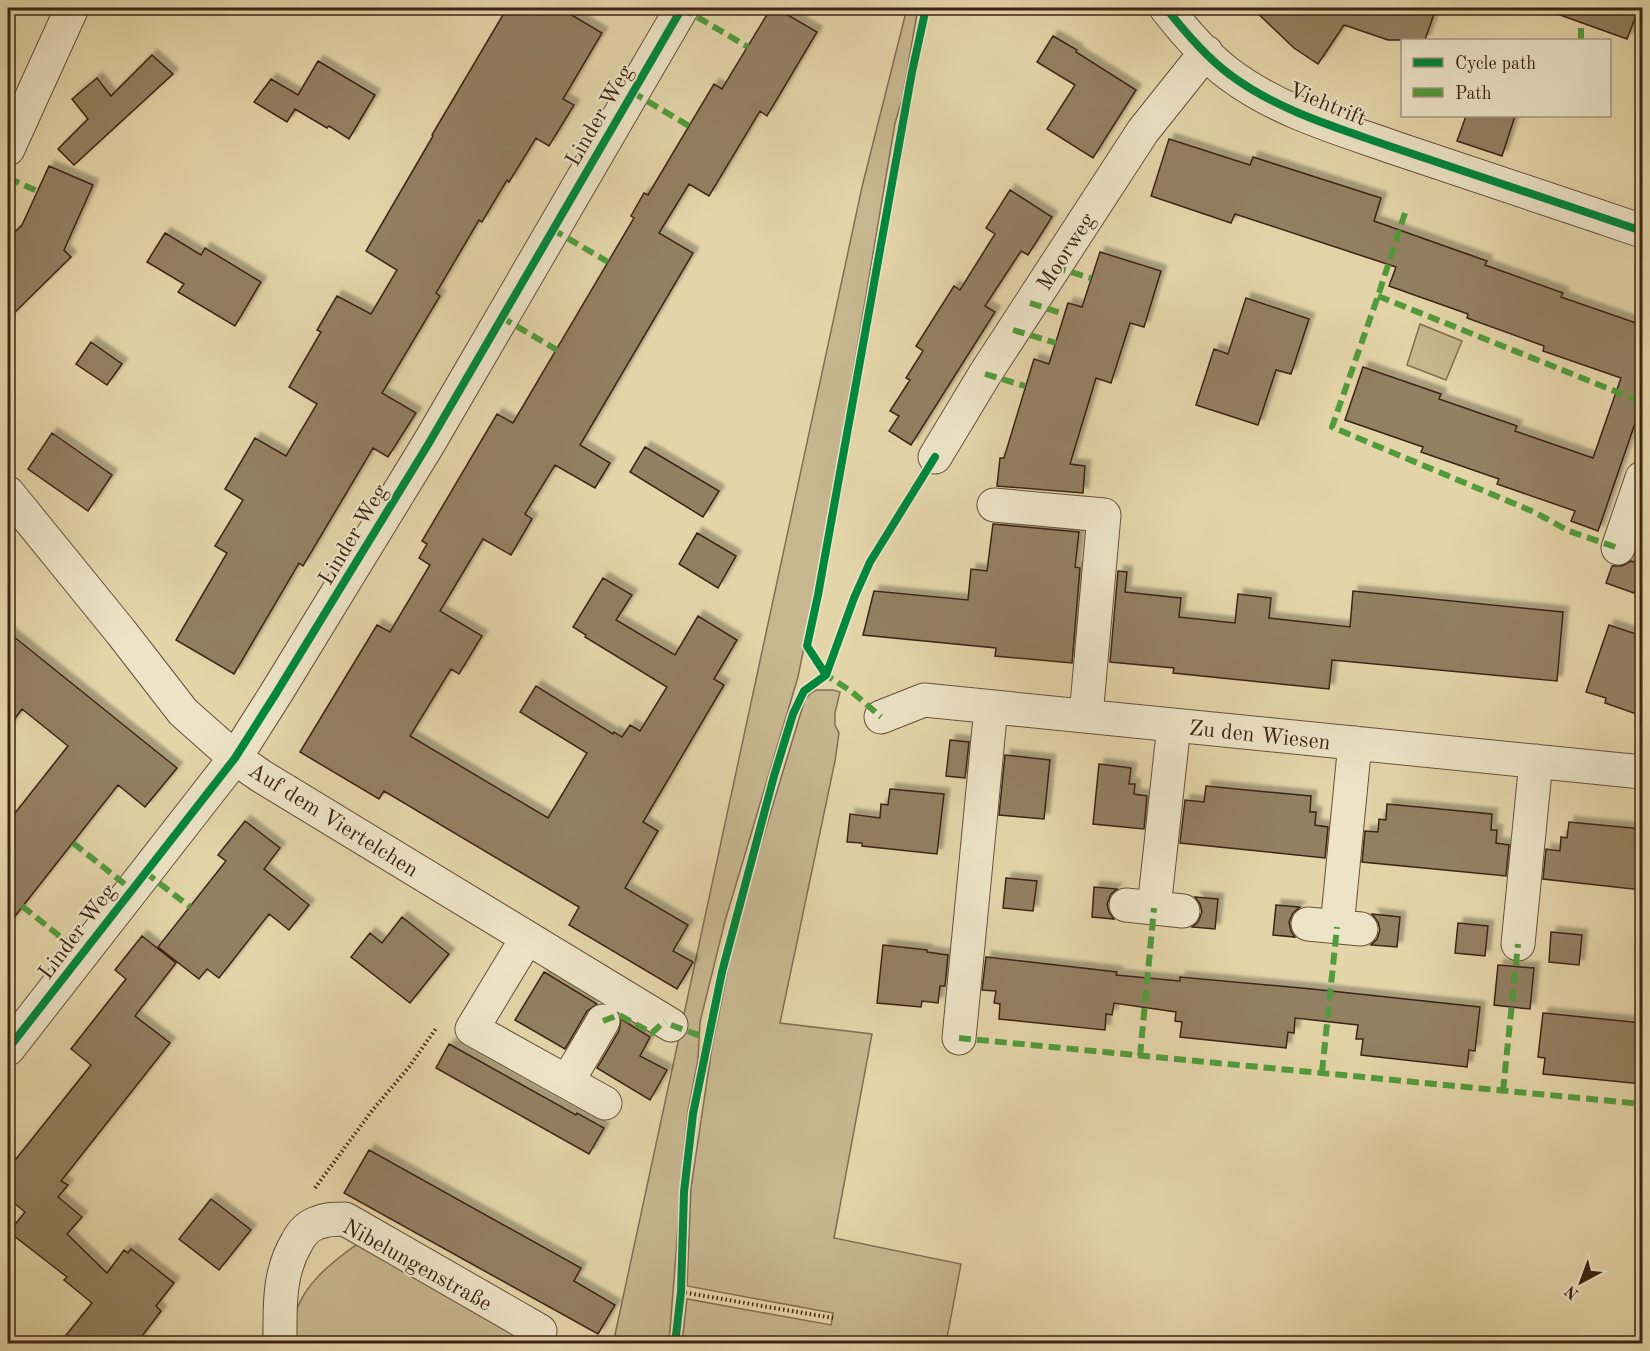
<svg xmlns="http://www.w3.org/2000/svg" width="1650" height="1351" font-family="'Old Standard TT',serif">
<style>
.green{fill:#c7b790;stroke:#826e53;stroke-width:1.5}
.building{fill:#938062;stroke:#3c2416;stroke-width:1.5;filter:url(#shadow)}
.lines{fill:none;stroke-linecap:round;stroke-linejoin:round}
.minor-casing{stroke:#66503b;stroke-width:35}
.path{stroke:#3c2416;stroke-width:4;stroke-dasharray:1.5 3;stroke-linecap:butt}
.minor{stroke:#ede4c7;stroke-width:33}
.quiet{stroke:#529b3d;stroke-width:6;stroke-dasharray:12 6;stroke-linecap:butt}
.cycleway-casing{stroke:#ede4c7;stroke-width:11}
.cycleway{stroke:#00873e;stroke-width:8}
.labels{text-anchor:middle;stroke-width:4.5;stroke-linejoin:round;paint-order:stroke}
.street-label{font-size:22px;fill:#3c2416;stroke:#ede4c7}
</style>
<defs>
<filter id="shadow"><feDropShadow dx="5.5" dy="-5.5" stdDeviation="1.5" flood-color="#0004"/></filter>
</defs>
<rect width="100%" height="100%" fill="#e4d5a9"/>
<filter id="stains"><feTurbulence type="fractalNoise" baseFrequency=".00333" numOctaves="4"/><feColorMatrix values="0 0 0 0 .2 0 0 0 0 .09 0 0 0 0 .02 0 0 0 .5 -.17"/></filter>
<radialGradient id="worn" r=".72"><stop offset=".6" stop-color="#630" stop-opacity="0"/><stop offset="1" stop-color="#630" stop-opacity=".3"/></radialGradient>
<path class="green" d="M907,8H918L902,100L895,123L821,563L798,677L725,921L700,1022L698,1060L688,1111L684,1150L669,1343L613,1344L862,187Z
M1420,324L1462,341L1446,380L1407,365Z
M816,690H833L840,692L835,713V725L839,733L835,761L780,1023L872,1034L834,1238L961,1264L946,1343H682L687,1299L831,1325L833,1313L687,1286L691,1188L712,1047L722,999L731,952L748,887L805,699L811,693Z
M364,1239L531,1344L295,1343C295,1335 293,1323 295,1315C304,1281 338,1258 364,1239Z"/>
<path class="building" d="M507,8H560L602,33L563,99L574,105L549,146L536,138L509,182L507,180L482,222L479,220L436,293L440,296L382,393L416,413L388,457L373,448L303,566L299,563L234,674L176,640L227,553L215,546L243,500L225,489L255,438L286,456L317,404L289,387L321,332L317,330L337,296L371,314L397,270L366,251L433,136L432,135Z
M771,8H776L817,32L767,116L760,111L709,196L689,184L659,233L693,253L580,445L610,463L595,488L555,465L525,514L532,519L511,555L483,539L440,611L482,636L459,674L451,669L410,736L548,818L587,753L520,712L536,686L613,734L614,732L622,737L630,725L640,731L667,687L585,637L586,635L573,627L603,578L632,595L616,620L675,655L698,616L737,640L714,679L724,685L643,822L658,831L625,888L688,925L673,951L693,962L677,989L569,925L579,907L384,791L379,799L300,752L377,625L390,632L430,565L419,558L427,544L422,541L497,414L513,423L634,218L631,216L644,193L648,195L714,84L722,89Z
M1252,8H1436L1425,40H1388L1344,25L1318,64L1294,48Z
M1550,8H1639L1627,39L1549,11Z
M1053,36L1077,50L1076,52L1136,90L1093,158L1047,129L1075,85L1037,62Z
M152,55L173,74L74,165L58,149L88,119L72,99L97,78L111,96Z
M318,61L375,95L349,139L329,126L327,128L295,109L287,122L254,102L271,79L298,95Z
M1466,116H1515L1502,156L1457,141Z
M1169,139L1250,165L1253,157L1381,198L1374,221L1487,261L1485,265L1563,293L1561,297L1642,325V403L1598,531L1571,521L1575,511L1497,484L1499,479L1421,452L1423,447L1345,420L1363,367L1441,394L1439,399L1517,426L1515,431L1593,458L1621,378L1543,351L1544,346L1467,318L1468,314L1389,286L1396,267L1235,214L1231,223L1151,196Z
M49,166L93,185L64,250L71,257L8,319V239L22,225Z
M1010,190L1052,217L1028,255L1021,251L985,306L995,312L911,445L889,431L899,416L890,411L910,380L906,378L923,351L916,346L954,286L960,290L995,234L986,228Z
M165,233L201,255L205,248L261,282L235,326L178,292L184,284L147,262Z
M1100,252L1161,271L1144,327L1130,323L1111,383L1096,378L1070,464L1085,466L1083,493L997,486L1000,458H1004L1034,359L1049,364L1068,303L1082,307Z
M1246,298L1309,319L1291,374L1276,370L1258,425L1196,405L1214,349L1228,354Z
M91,342L122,364L107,385L76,364Z
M52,433L112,475L88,511L28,469Z
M645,447L719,491L703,517L630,472Z
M993,524L1079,532L1075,567L1080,568L1072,663L995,656L996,648L863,635L874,591L968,600L971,569L987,571Z
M697,533L736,556L718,588L679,564Z
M1631,561L1642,565V569L1634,593L1606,583L1612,566H1622Z
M1118,571L1127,572L1125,592L1181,598L1179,617L1235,623L1238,594L1271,598L1269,618L1350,627L1353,591L1563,612L1557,681L1332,660L1329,689L1173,673L1174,668L1110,662Z
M1609,625L1642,636V716L1605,703L1606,698L1586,692Z
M8,632L177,768L145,807L118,785L8,925V822L68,746L22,709L8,728Z
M950,740L969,742L965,778L946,776Z
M1005,755L1050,760L1044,819L999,815Z
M1099,764L1131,768L1129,784H1135L1134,794L1147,796L1144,829L1093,824Z
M1206,786L1311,796L1310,812H1316L1315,825L1328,827L1325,858L1180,843L1185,800L1204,802Z
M890,789L944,794L937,854L862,846V843L847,842L850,814L880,818L881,804L888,805Z
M1387,804L1492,814L1491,830H1497L1496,843L1509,845L1506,876L1362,862L1365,831L1378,832L1379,819L1386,820Z
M245,821L280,848L264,869L309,905L289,930L269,914L219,978L207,969L199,979L158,947L226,861L218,855Z
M1569,822L1642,829V890L1543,879L1546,849L1560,851L1561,837L1567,838Z
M1006,878L1037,881L1033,911L1003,908Z
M1094,887L1117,889L1111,894L1107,904L1109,912L1114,919L1092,917Z
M1195,897L1218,899L1215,929L1192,927L1198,922L1202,912L1200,904Z
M1276,905L1300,907L1293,913L1289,922L1291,931L1295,937L1273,935Z
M1372,914L1400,917L1397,947L1371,945L1377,939L1380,930L1378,922Z
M402,917L449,954L410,1003L351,957L370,933L382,943Z
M1458,923L1488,926L1485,956L1455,953Z
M1551,932L1582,935L1579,965L1549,962Z
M142,936L176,963L135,1016L170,1043L61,1181L68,1185L58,1197L82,1217L67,1234L107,1273L124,1250L128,1253L131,1249L174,1283L156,1306L161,1311L136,1344H59L92,1303L64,1280L67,1277L9,1232L25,1212L8,1198V1169L91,1065L71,1049L126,979L115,970Z
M883,945L927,950V952L948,955L945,986H940L938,1003L922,1001L921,1007L877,1003Z
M986,957L1117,972L1116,975L1180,981V977L1312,989L1480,1007L1475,1051L1469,1050L1467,1067L1361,1055L1363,1039H1356L1358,1025L1295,1018L1294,1033L1288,1032L1286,1048L1180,1037L1182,1022L1175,1021L1176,1012L1114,1003L1112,1015L1106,1014L1105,1030L999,1019L1000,1004L994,1003L996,991L982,990Z
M1498,965L1534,968L1530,1009L1494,1005Z
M544,972L597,1004L587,1011L565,1049L515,1020Z
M1543,1013L1642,1023V1084L1543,1074L1545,1058L1538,1057Z
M621,1019L650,1037L640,1056L667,1070L650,1100L597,1068L619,1031Z
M449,1044L576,1115L577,1113L604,1128L589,1154L436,1068Z
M369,1150L581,1268L574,1281L615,1305L598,1334L344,1193Z
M211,1199L251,1230L219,1270L179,1239Z"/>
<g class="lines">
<defs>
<path id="minor" d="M1166,8C1184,31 1205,56 1229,74C1278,111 1338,128 1395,148C1478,176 1560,203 1642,231
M8,149L72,8
M935,457L985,374L1143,131L1206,52
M8,493L121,632L183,712L235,758L261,776L671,1025
M994,505L1104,515L1086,716
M1618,548L1642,478
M881,717L924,700L1642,772
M1126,905L1183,911
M1154,908L1174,725
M1308,924L1361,929
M1337,927L1355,743
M527,938L472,1029L605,1103
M1518,944L1536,761
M959,1038L991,707
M8,1049L235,758L275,695L429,443L682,8
M567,1082L603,1021
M280,1344C280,1308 278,1273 297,1242C301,1234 308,1226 317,1223C326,1219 335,1219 345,1219L540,1331"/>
</defs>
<use href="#minor" class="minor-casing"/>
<path class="path" d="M315,1188L371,1112L409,1067L437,1027
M681,1292L833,1318"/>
<use href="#minor" class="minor"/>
<path class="quiet" d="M682,8L748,47
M1581,40V22
M632,92L689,126
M8,178L37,191
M1405,213L1378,296L1332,427L1534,512L1569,531L1618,548
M552,229L608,262
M1054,267L1091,278
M1378,296L1642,402
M1030,303L1064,314
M501,317L557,350
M1013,330L1056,343
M985,374L1025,386
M827,671L826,675L851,691L881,717
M73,843L131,889
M145,872L190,907
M22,906L82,954
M603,1021L619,1015L652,1033L665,1021
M671,1025L709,1039
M959,1038L1642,1104
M1140,1056L1154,908
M1322,1072L1337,927
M1503,1091L1518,944"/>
<defs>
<path id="cycleway" d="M1166,8C1184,31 1205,56 1229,74C1278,111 1338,128 1395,148C1478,176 1560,203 1642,231
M826,675L854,598L870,562L935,457
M8,1049L235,758L275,695L429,443L682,8
M675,1344L681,1292L684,1192L693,1114L722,972L774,776L793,714L804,691L826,675L807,646L818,595L912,72L926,8"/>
</defs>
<use href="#cycleway" class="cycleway-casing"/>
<use href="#cycleway" class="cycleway"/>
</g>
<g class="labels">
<g class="street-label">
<text transform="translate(1328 103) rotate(22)" y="8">Viehtrift</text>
<text transform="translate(598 115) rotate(-60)" y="8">Linder Weg</text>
<text transform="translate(1065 251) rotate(-57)" y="8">Moorweg</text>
<text transform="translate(352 534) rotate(-59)" y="8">Linder Weg</text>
<text transform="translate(1260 734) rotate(6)" y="8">Zu den Wiesen</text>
<text transform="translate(334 819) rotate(32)" y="8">Auf dem Viertelchen</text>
<text transform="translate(76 931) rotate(-53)" y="8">Linder Weg</text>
<text transform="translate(418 1264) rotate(29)" y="8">Nibelungenstraße</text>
</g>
</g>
<rect width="1650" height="1351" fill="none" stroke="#e4d5a9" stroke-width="30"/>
<rect x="9" y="9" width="1632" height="1333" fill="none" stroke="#3c2416" stroke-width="3"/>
<rect x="15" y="15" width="1620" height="1321" fill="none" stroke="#3c2416" stroke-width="1.5"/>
<rect x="1401" y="39" width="210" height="78" fill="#ede4c7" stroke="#a69780" stroke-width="1.5"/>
<rect x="1413" y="58" width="30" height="9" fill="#00873e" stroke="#a69780" stroke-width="1.5"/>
<text x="1455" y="69" font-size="18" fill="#3c2416">Cycle path</text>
<rect x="1413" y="88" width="30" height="9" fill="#529b3d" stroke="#a69780" stroke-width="1.5"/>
<text x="1455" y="99" font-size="18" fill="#3c2416">Path</text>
<g transform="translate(1581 1282) rotate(221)" stroke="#ede4c7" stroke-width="4.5" paint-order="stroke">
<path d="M0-4.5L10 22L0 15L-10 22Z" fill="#3c2416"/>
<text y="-9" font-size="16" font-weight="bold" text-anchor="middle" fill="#3c2416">N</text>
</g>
<rect width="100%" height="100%" filter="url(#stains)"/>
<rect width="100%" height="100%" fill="url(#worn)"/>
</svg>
